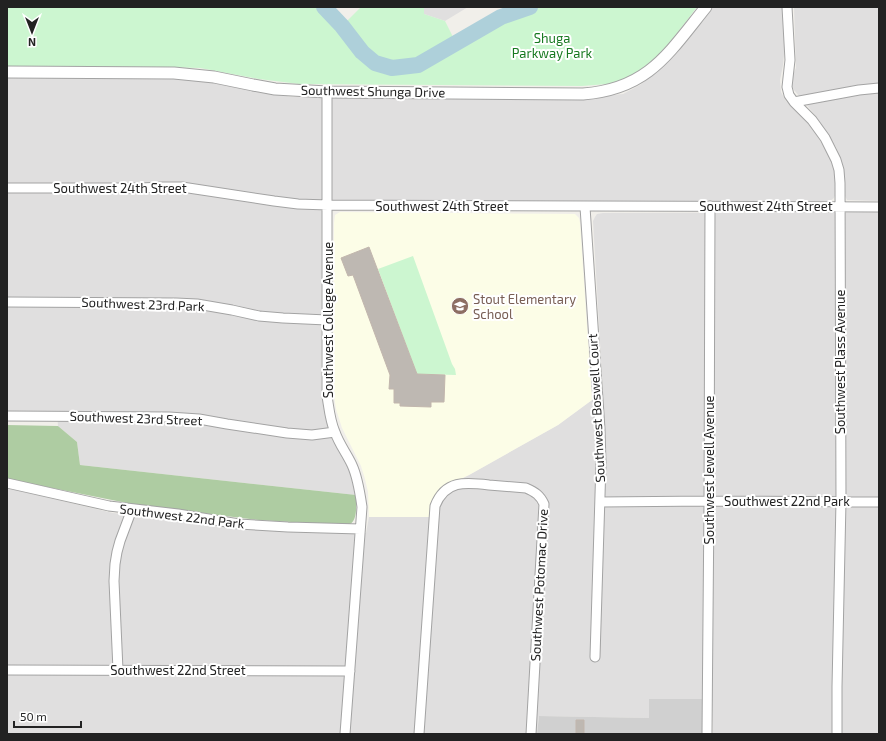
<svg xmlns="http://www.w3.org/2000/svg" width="886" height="741" font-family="'Exo 2',sans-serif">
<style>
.residential{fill:#e0dfdf}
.education{fill:#fcfde7}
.religious{fill:#d0d0d0}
.forest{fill:#aecca2}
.park{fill:#ccf6d0}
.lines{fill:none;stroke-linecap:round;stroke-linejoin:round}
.river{stroke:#aed0da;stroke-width:16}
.building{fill:#beb8b2;stroke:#c2b6ad}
.minor-casing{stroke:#a3a3a3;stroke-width:11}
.tertiary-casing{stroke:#a3a3a3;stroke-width:13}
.minor{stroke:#fff;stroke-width:9}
.tertiary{stroke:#fff;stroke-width:11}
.labels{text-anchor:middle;stroke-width:4;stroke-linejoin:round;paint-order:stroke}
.park-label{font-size:13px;fill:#177920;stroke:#fff}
.street-label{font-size:13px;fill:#222;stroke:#fff}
.education-label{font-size:13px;fill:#785e54;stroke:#fff;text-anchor:start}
</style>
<rect width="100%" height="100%" fill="#f1efea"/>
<path class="residential" d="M424,7H468L445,21L424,14Z
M714,7H782L785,45L783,65L780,80L781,92L786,101L811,126L828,154L834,166L836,177V193L834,198L830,201H322L321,377L322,396L325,415L333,441L348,466L356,495L80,465L77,442L58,426L57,412L7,411V78L180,79L228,84L271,94L294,97L577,99L623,94L640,85L659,70L678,52Z
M794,7H879V201L847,200L845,196L843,166L836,147L815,115L794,90L791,85V78L796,68Z
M879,212V734H713L712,700L649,699V718L539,716L537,734H7V488L113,513L177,519L255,530L366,533L369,517H430L446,486L469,475L558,425L592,400L603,394L593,221L595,217L597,214L603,213Z"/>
<path class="education" d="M340,212L575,214L579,218L580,223L592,400L558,425L469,475L446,486L430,517H369L368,492L365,479L361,466L342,428L336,409L333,389L334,223L335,215Z"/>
<path class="religious" d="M649,699H703V734H537L539,716L649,718Z"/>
<path class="forest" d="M7,425L58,426L77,442L80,465L356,495C356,502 358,520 350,524C348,525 343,524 340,525L259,520L137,505L7,479Z"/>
<path class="park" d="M7,7H324L342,26L361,7H424V14L445,21L456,43L501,17L530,7H697C673,38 649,76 607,84C599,85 590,85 582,86L299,84L259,79L200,68L164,67L7,66Z
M413,256L452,364L455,369L456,375L417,374L378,269Z"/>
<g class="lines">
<path class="river" d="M324,7L342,26L362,52L375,63L392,68L418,65L501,17L530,7"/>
</g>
<path class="building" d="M369,247L417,374L445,375L444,402H431V407L400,406V403H394V389H389L390,375L353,275L348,276L341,258Z
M576,720H584V734H576Z"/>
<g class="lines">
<defs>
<path id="minor" d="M787,7L790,60L787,87L789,95L794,102L812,120L825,138L836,160L839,170L840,183L841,501L837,687V734
M327,92V396C329,408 330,421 335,432C339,444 347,454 352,465C358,478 360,493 362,507L345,734
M794,102L859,90L879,88
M7,188H140L163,187H182L274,201L298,204L328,205L879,207
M585,207L600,429L601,463L595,657
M7,302L176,303L197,304L232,310L259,316L283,318L327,320
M7,416L169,417L199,419L227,424L287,433L312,435L335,432
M7,483L109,506L178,514L239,524L288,527L360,529
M600,502L709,501L879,502
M7,670L350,671
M118,670L114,581L115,564L117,552L120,541L132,509
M419,734L435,506C445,480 465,482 489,485C502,486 514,487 526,488C535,492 540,495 544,504L531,734
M707,734L709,501L710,206"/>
<path id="tertiary" d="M7,72L174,73L214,77L253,85L275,89L327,92L583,94C648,89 668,54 706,7"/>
</defs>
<use href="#minor" class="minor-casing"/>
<use href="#tertiary" class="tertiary-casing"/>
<use href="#minor" class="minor"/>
<use href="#tertiary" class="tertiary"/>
</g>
<defs>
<symbol id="school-disc" viewBox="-11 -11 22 22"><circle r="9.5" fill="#8d6e63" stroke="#fff"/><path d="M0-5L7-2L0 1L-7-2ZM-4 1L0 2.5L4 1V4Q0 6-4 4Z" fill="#fff"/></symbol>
</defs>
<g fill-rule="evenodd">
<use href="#school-disc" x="450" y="296" width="20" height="20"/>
</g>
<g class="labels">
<g class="park-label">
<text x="552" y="43">Shuga<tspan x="552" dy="15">Parkway Park</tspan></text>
</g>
<g class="street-label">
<text transform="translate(373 91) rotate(1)" y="5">Southwest Shunga Drive</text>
<text x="120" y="193">Southwest 24th Street</text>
<text x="442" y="211">Southwest 24th Street</text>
<text x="766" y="211">Southwest 24th Street</text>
<text transform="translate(143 304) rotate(2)" y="5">Southwest 23rd Park</text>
<text transform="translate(328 320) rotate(-90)" y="5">Southwest College Avenue</text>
<text transform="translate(840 362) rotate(-90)" y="5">Southwest Plass Avenue</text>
<text transform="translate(596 408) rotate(-93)" y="5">Southwest Boswell Court</text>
<text transform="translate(136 418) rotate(2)" y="5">Southwest 23rd Street</text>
<text transform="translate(709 470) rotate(-90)" y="5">Southwest Jewell Avenue</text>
<text x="787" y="506">Southwest 22nd Park</text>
<text transform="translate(182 516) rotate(7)" y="5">Southwest 22nd Park</text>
<text transform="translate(539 585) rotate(-87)" y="5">Southwest Potomac Drive</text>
<text x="178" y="675">Southwest 22nd Street</text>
</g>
<g class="education-label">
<text x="473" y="304">Stout Elementary<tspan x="473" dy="15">School</tspan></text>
</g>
</g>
<rect width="886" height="741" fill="none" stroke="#222222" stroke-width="16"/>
<g transform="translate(32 32) rotate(180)" stroke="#ffffff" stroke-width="3" paint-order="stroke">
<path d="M0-3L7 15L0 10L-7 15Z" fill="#222222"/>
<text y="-6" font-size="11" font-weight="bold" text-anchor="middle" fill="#222222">N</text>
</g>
<path d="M14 721v6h67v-6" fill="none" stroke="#222222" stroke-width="2"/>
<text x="20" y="721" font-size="12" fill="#222222" stroke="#ffffff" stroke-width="3" paint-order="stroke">50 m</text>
</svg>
